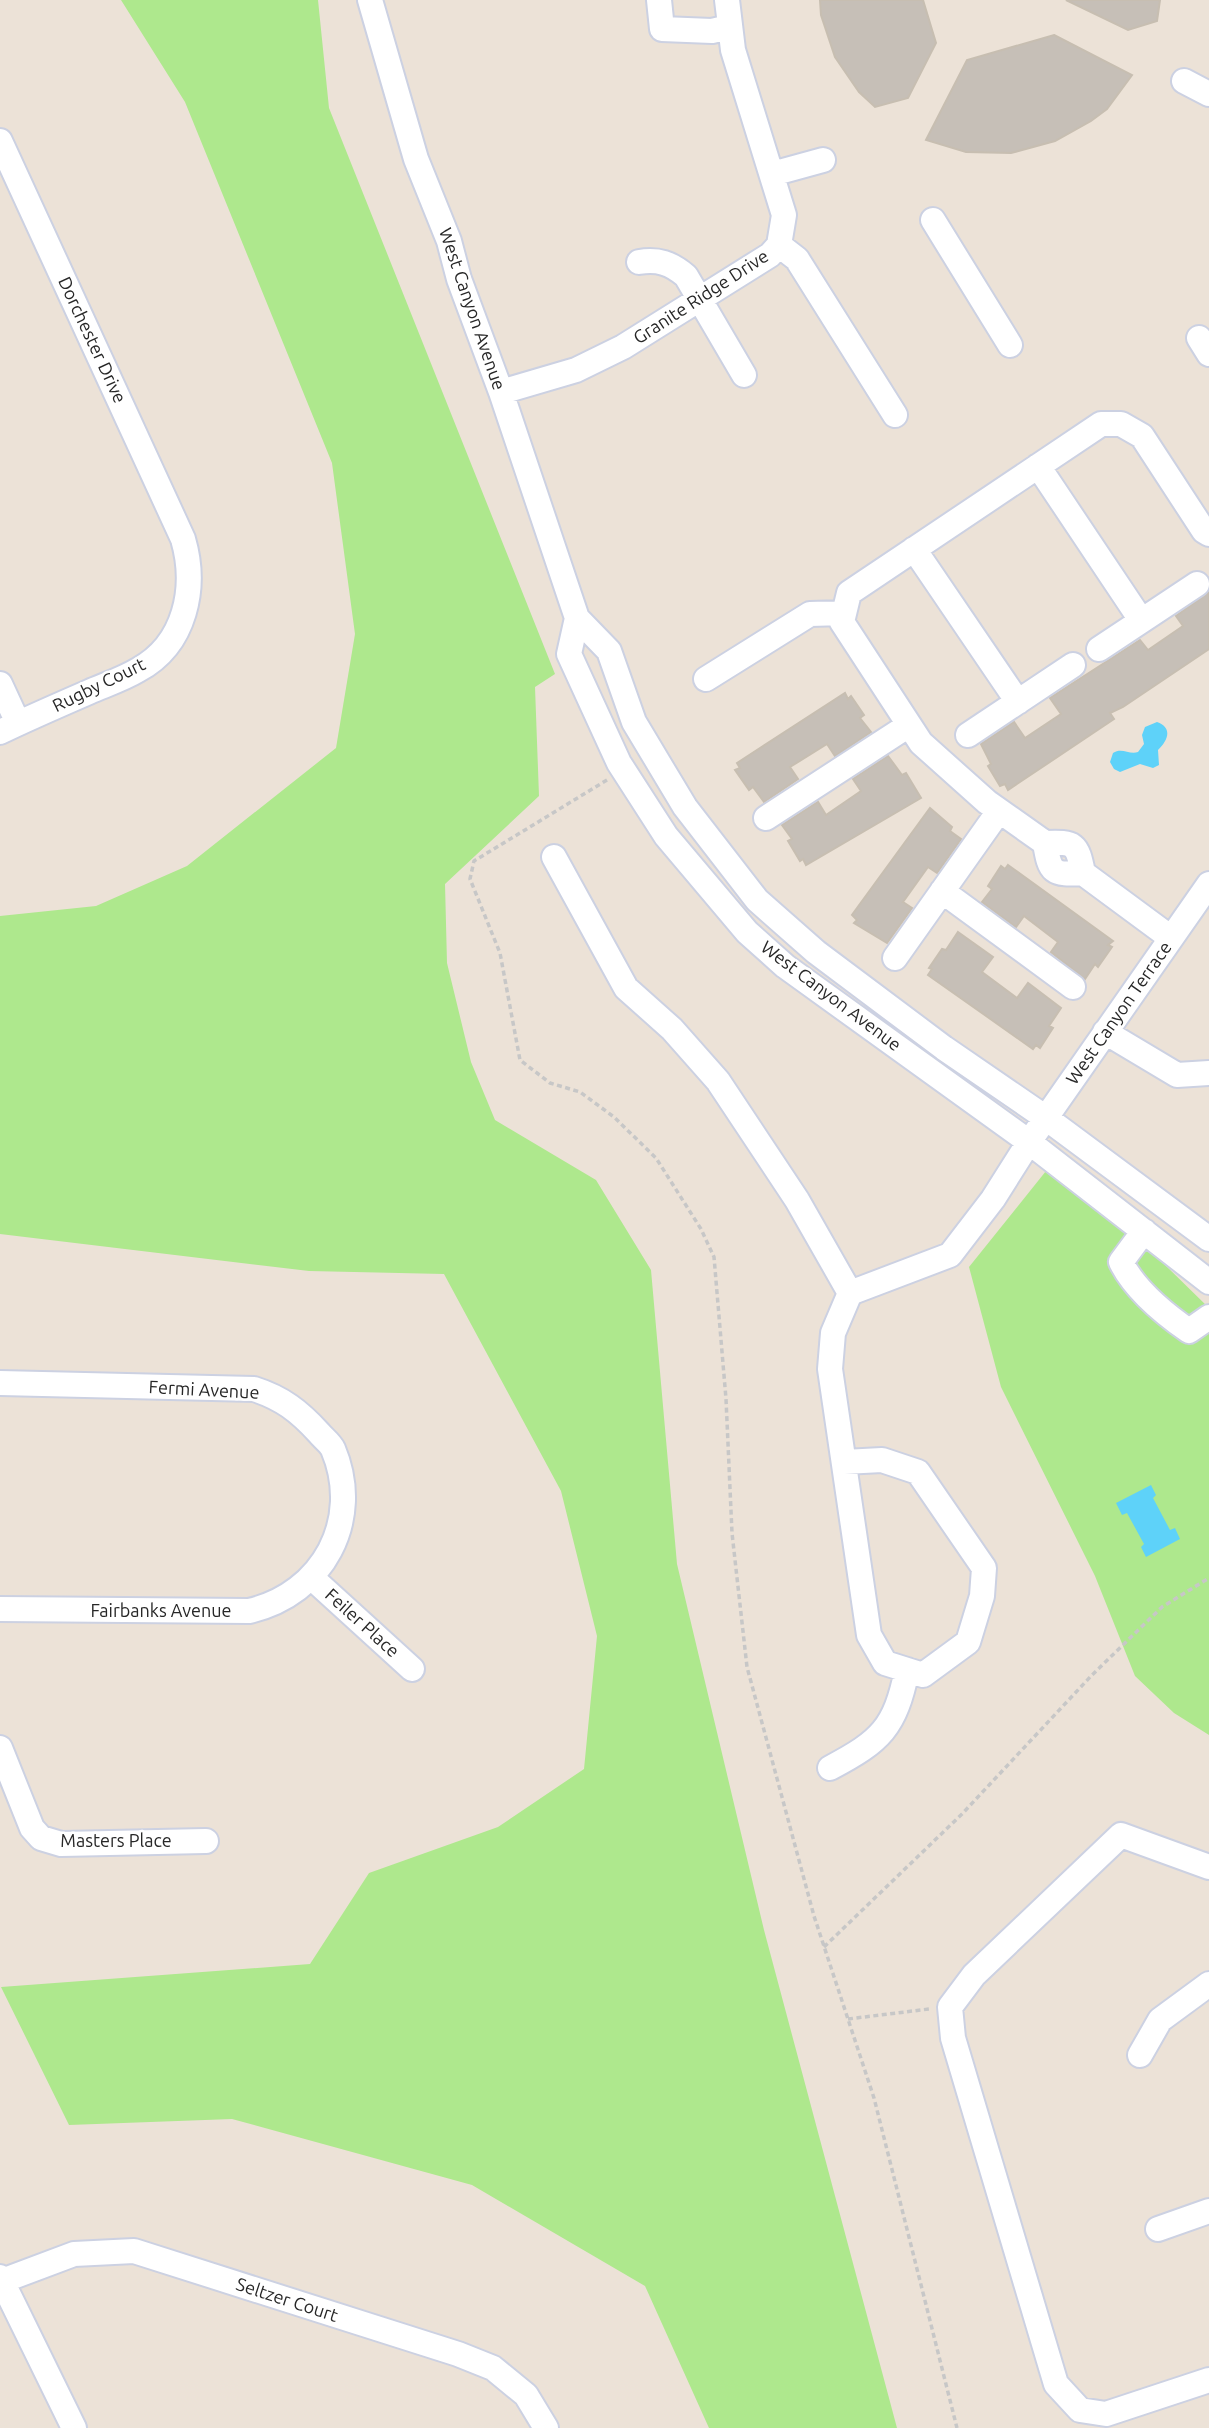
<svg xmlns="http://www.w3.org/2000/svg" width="1209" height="2428" font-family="Ubuntu,sans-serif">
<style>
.green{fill:#aee88d}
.water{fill:#5ed2f9}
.building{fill:#c6bfb7;stroke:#c7beb1;stroke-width:2}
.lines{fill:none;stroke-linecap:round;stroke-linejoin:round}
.minor-casing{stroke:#ccd1e2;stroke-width:28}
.path{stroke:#c7c7c7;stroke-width:3.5;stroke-dasharray:5 3.5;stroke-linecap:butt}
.minor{stroke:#fff;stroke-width:24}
.labels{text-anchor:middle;stroke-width:5;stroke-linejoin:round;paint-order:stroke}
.street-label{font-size:18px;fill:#272727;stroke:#fff}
</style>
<rect width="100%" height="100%" fill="#ece2d7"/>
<path class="green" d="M121,0H318L329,108L555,674L535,687L539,796L445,884L447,963L471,1062L495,1120L596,1180L651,1270L677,1564L764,1930L897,2428H709L645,2286L472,2185L232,2119L69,2125L1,1987L310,1964L369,1873L498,1827L584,1769L597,1636L561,1491L444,1274L309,1271L0,1234V916L96,906L187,866L336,748L355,634L332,463L185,102Z
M1046,1171L1161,1261L1209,1308V1735L1174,1713L1135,1676L1095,1576L1001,1387L969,1267Z"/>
<path class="water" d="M1157,722C1173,728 1168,740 1158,750L1159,765L1153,768L1140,764L1120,772L1114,769L1110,762L1113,753C1122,747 1129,755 1138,752L1144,744L1142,735L1145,727Z
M1151,1485L1156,1495L1153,1498L1170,1530L1175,1528L1180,1539L1146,1557L1141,1547L1144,1544L1127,1513L1122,1515L1116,1503Z"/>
<path class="building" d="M820,0H923L936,43L908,98L875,107L859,92L835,57L821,15Z
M1066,0H1160L1157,21L1128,30Z
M1054,35L1132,75L1107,109L1091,121L1055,141L1011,153L966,152L926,140L967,60Z
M1209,592V649L1123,707L1110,713L1114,719L1008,790L1005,784L1000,786L988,766L991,764L981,744L1014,722L1025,738L1061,714L1050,698L1140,640L1148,650L1183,626L1176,616Z
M845,693L848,699L851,696L864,715L860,718L871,732L835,756L827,744L790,767L798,779L764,802L753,787L749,790L735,770L740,768L737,763Z
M888,756L902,775L906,773L921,798L806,865L803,859L800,861L788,841L792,839L782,825L818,802L826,815L861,791L853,779Z
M930,808L952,827L950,831L961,839L937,873L928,867L903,902L912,908L887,943L854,923L857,920L852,915Z
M1008,865L1113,941L1108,945L1112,947L1098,967L1095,964L1085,979L1051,952L1058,942L1024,916L1016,927L982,902L992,889L988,886L1001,866L1005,869Z
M958,932L993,957L982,972L1017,998L1028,983L1061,1008L1049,1026L1053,1028L1040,1048L1036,1045L1033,1049L928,975L932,969L929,968L942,949L946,950Z"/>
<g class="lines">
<defs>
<path id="minor" d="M370,0L416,159L449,241L459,279L501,392L577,618L609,651L634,722L685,807L757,900L816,952L944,1048L1046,1118L1209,1239
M659,0L662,29L712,31L729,27
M1184,81L1209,94
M0,141L183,539C197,587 186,644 138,670C123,679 105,685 89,692C59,705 29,718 0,732
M772,174L823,160
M933,220L1010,345
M779,245L797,259L895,415
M639,262C658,259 671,263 686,276L744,375
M1199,338L1209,354
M501,392L576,370L623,347L770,255L779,245L784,215L733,50L727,0
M1038,466L1141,620
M914,549L1018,702
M577,618L569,654L619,763L666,836L747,932L785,966L1029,1142L1209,1282
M1099,649L1197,584
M706,679L810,614L844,613
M0,684L18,723
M968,735L1073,665
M766,818L909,725
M1045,843L987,802L921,743L842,622L849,593L1101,424H1121L1142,436L1204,531L1209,534
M1045,843C1075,842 1077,843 1083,873C1052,875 1050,873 1045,843Z
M554,857L626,988L672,1029L718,1081L797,1200L850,1293
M1083,873L1171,938
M942,891L1073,987
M895,958L999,811
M1105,1032L1177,1075L1209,1073
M1144,1231L1121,1262C1135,1290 1163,1313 1189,1331L1209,1317
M0,1383L254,1389C282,1398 299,1411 319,1433C323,1438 330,1443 333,1449C363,1520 323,1594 249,1611L0,1609
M844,1462L882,1460L918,1472L984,1568L982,1596L968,1642L923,1675L885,1663L869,1635L830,1369L833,1333L850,1293L950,1255L993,1199L1029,1142L1209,884
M311,1577L412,1669
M0,1748L32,1828L41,1838L61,1844L206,1841
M830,1768C881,1741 895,1728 907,1670
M1209,1867L1121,1835L974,1975L950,2007L953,2038L1056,2384L1080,2410L1106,2414L1209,2380
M1140,2055L1160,2020L1209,1984
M1158,2229L1209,2211
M0,2277L74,2428
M2,2281L74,2254L134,2251L458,2354L493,2368L526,2395L546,2428"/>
</defs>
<use href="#minor" class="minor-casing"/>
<path class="path" d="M607,780L474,861L470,879L500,953L520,1060L550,1083L580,1092L614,1117L656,1158L701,1229L714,1257L726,1399L732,1533L747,1667L814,1916L874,2098L957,2428
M824,1947L962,1814L1092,1675L1162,1607L1209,1578
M848,2019L929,2009"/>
<use href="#minor" class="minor"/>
</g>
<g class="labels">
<g class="street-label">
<text transform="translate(701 297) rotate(-33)" y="6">Granite Ridge Drive</text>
<text transform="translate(472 309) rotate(71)" y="6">West Canyon Avenue</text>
<text transform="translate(92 340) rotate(65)" y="6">Dorchester Drive</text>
<text transform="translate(99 685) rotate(-26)" y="6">Rugby Court</text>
<text transform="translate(831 996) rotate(37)" y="6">West Canyon Avenue</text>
<text transform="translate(1119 1013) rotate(-55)" y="6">West Canyon Terrace</text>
<text transform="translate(204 1390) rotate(3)" y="6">Fermi Avenue</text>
<text x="161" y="1617">Fairbanks Avenue</text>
<text transform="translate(362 1623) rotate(42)" y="6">Feiler Place</text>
<text x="116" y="1847">Masters Place</text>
<text transform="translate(287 2300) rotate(18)" y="6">Seltzer Court</text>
</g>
</g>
</svg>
